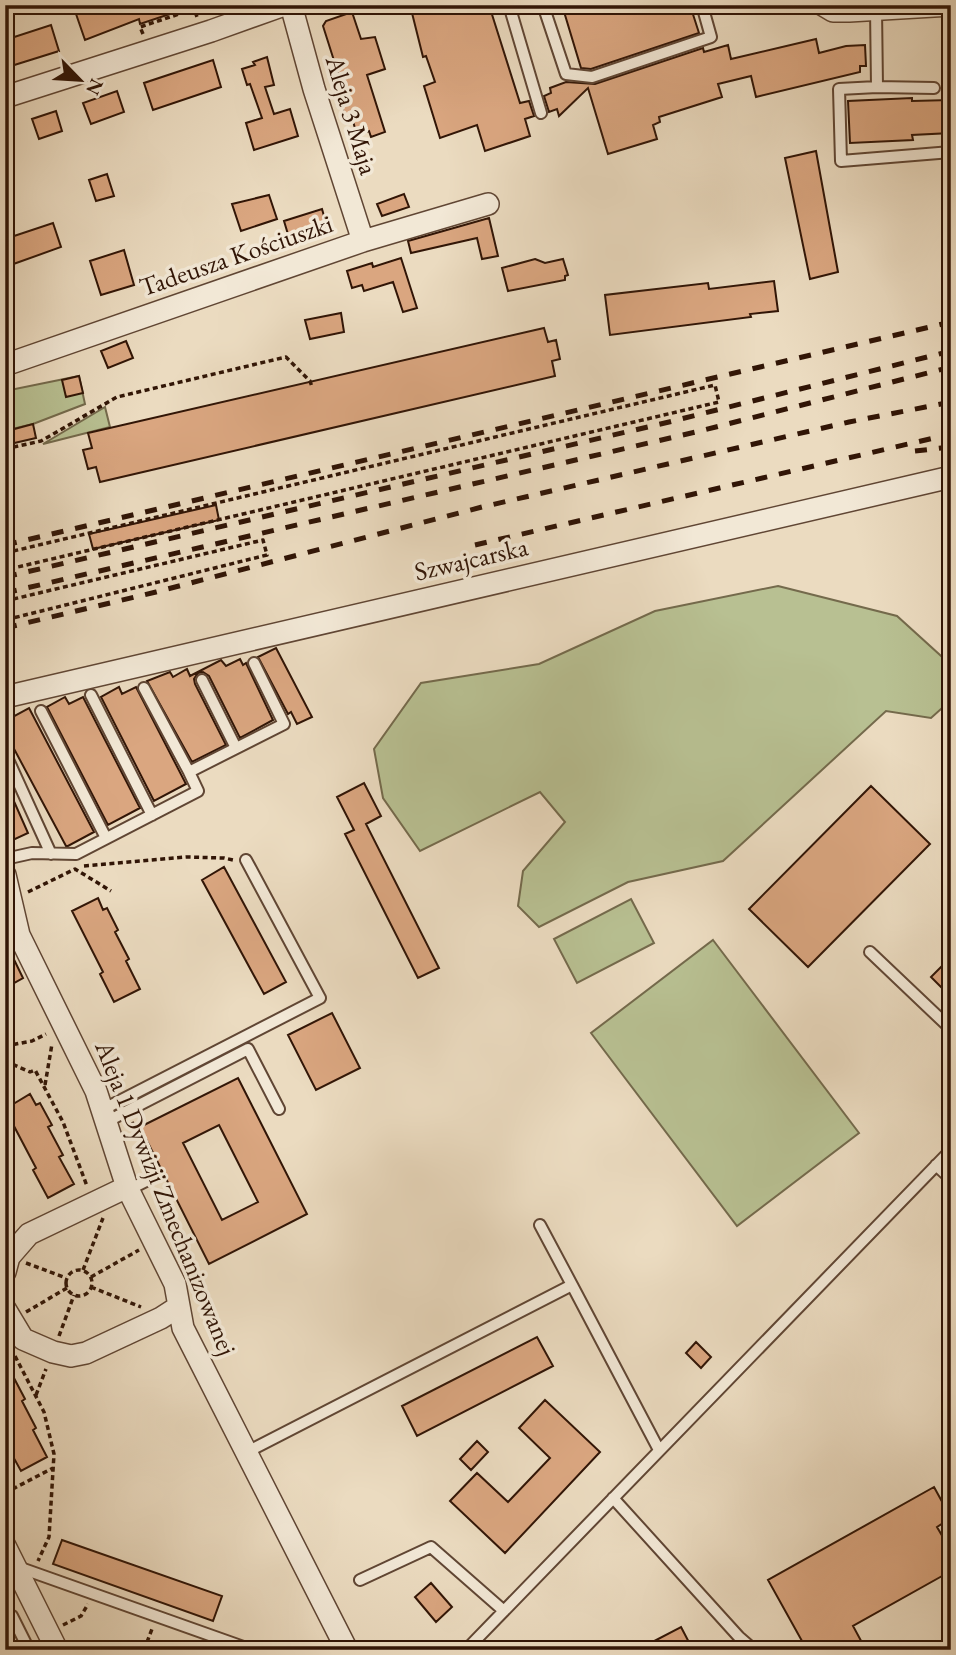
<svg xmlns="http://www.w3.org/2000/svg" width="956" height="1655" font-family="'EB Garamond',serif">
<style>
.green{fill:#b8c092;stroke:#746a4c;stroke-width:2}
.building{fill:#daa680;stroke:#311506;stroke-width:2;fill-rule:evenodd}
.lines{fill:none;stroke-linecap:round;stroke-linejoin:round}
.service-casing{stroke:#604634;stroke-width:14}
.minor-casing{stroke:#604634;stroke-width:24}
.path{stroke:#311506;stroke-width:3.5;stroke-dasharray:5 3.5;stroke-linecap:butt}
.service{stroke:#f2e8d6;stroke-width:10}
.minor{stroke:#f2e8d6;stroke-width:21}
.rail{stroke:#311506;stroke-width:5;stroke-dasharray:12 12;stroke-linecap:butt}
.labels{text-anchor:middle;stroke-width:7;stroke-linejoin:round;paint-order:stroke}
.street-label{font-size:26px;fill:#311506;stroke:#f2e8d6}
</style>
<rect width="100%" height="100%" fill="#ebdbc0"/>
<filter id="stains"><feTurbulence type="fractalNoise" baseFrequency=".00286" numOctaves="4"/><feColorMatrix values="0 0 0 0 .2 0 0 0 0 .09 0 0 0 0 .02 0 0 0 .5 -.17"/></filter>
<radialGradient id="worn" r=".72"><stop offset=".6" stop-color="#630" stop-opacity="0"/><stop offset="1" stop-color="#630" stop-opacity=".3"/></radialGradient>
<path class="green" d="M79,376L85,404L33,424L8,430L5,423V391Z
M105,407L110,427L43,444Z
M778,586L897,616L951,665V700L931,718L886,711L723,861L628,882L539,927L518,906L523,871L565,822L540,792L420,851L383,798L374,749L421,683L539,664L655,611Z
M631,899L654,943L577,983L554,939Z
M713,940L859,1133L737,1226L591,1033Z"/>
<path class="building" d="M94,5H188V8L140,24L139,19L85,40L76,14L95,8Z
M410,5H489L520,103L529,101L534,116L525,119L530,136L485,151L477,125L440,138L424,86L435,82L426,56L423,57Z
M562,5H625L626,11L646,5H690L699,33L591,69L581,68Z
M352,12L361,39L375,37L385,69L367,75L385,132L371,137L369,131L357,135L352,118L346,120L337,91L343,89L323,26L326,21Z
M51,25L59,51L8,67L5,59V40Z
M816,39L819,53L846,46L865,45L866,66H860V72L756,97L751,76L718,84L722,97L659,117L660,122L653,125L657,139L608,154L588,88L559,116L557,109L549,112L544,96L551,93L550,88L566,82L595,84L703,48L704,52L728,45L731,59Z
M267,57L274,85L265,87L274,114L290,109L298,136L254,150L246,123L262,118L250,84L247,85L242,69L255,65L253,62Z
M213,60L221,87L153,110L144,83Z
M117,91L124,112L91,124L83,103Z
M912,98V101L951,100V133L912,135L913,140L850,143L848,101Z
M56,111L62,131L39,139L32,119Z
M816,151L838,272L810,279L785,158Z
M107,174L114,196L96,201L89,180Z
M404,194L409,207L382,216L377,204Z
M269,195L277,219L241,231L232,204Z
M322,209L328,230L290,241L284,221Z
M489,218L498,256L482,259L477,238L411,253L408,241Z
M53,223L61,247L5,267V239Z
M124,250L134,285L101,295L90,261Z
M401,258L417,308L403,312L393,282L364,291L362,285L352,288L347,271L372,263L373,267Z
M535,259L545,263L563,259L568,275L565,276V280L508,291L502,268Z
M774,281L778,311L750,314L751,317L610,335L605,295L708,283L709,289Z
M341,313L344,332L310,339L305,320Z
M544,328L548,342L556,340L560,359L552,361L555,376L100,482L96,467L88,469L83,450L92,448L88,433Z
M126,341L133,358L108,368L101,351Z
M79,376L83,393L66,397L62,380Z
M33,424L36,438L10,444L7,431Z
M216,505L219,520L93,549L89,534Z
M276,648L312,717L297,724L291,712L288,714L258,657Z
M240,659L243,665L246,663L273,720L240,738L209,676L203,672L198,673L194,679L195,684L226,745L192,762L147,681L170,672L173,677L187,669L190,676L221,660L226,666Z
M119,687L122,694L136,687L186,784L154,801L101,697Z
M65,697L69,704L83,697L140,808L108,825L47,707Z
M29,708L94,832L68,846H66L5,732V721Z
M5,781L28,833L13,840L5,821Z
M364,783L381,816L366,824L439,968L418,978L345,834L354,830L337,797Z
M871,786L930,844L808,967L749,909Z
M224,867L286,982L264,994L202,880Z
M98,898L103,910L107,908L118,930L115,932L129,959L126,961L140,989L114,1002L100,974L103,972L72,911Z
M5,941L23,978L5,988Z
M951,957V997L931,977Z
M332,1013L360,1068L316,1090L288,1035Z
M238,1078L307,1214L209,1264L140,1127ZM219,1125L258,1202L222,1220L183,1143Z
M30,1094L36,1105L40,1103L52,1125L48,1127L63,1155L59,1157L74,1184L48,1198L33,1170L36,1168L5,1109Z
M537,1337L553,1366L417,1436L402,1406Z
M696,1342L711,1357L701,1368L686,1353Z
M5,1361L25,1399L22,1401L36,1428L33,1430L47,1457L21,1471L6,1444L10,1442L5,1433Z
M545,1400L600,1452L505,1553L450,1501L477,1473L508,1502L550,1458L519,1428Z
M477,1441L488,1452L471,1470L460,1459Z
M934,1487L951,1518L937,1527L951,1551V1571L853,1626L866,1650H807L768,1580Z
M62,1540L222,1596L213,1621L53,1564Z
M431,1583L452,1607L436,1622L415,1597Z
M681,1627L693,1650H637Z"/>
<g class="lines">
<defs>
<path id="service" d="M509,5L541,113
M543,5L566,74L592,77L711,37L702,5
M876,9L877,87L839,89L841,161L951,152
M877,87L934,88
M202,680L236,748
M144,688L189,772
M91,695L152,815
M41,711L106,838
M5,753L51,854
M5,859L32,853L76,854L198,791L189,772L284,724L254,663
M870,952L951,1029
M102,1110L320,998L246,860
M106,1122L248,1049L279,1109
M936,1165L951,1179
M128,1190L146,1181
M540,1225L572,1285
M245,1453L572,1285L659,1450
M613,1498L739,1637L754,1650
M18,1567L252,1650
M360,1580L431,1547L504,1611
M5,1615L12,1616L29,1650
M466,1650L951,1150"/>
<path id="minor" d="M291,5L314,89L363,241
M823,5L833,11H849L951,5
M5,97L211,31L284,5
M5,365L363,241L488,204
M5,697L951,477
M5,875L19,935L96,1091L127,1187L175,1284L183,1328L347,1650
M5,1272L9,1257L29,1234L127,1187
M5,1309L23,1339L53,1352L71,1356L86,1353L161,1318L178,1307
M5,1546L57,1650"/>
</defs>
<use href="#service" class="service-casing"/>
<use href="#minor" class="minor-casing"/>
<path class="path" d="M311,10L325,5
M143,34L140,27L194,9L197,17
M5,449L41,441L117,397L286,357L310,381L312,387
M5,473L7,472
M5,553L715,385L719,402L5,570
M5,601L263,540L267,555L5,620
M84,866L186,857L224,858L233,860
M28,892L75,869L111,891
M5,1046L32,1041L46,1034
M5,1061L30,1072L35,1070L63,1122L87,1186
M45,1085L52,1044
M132,1122L146,1148L143,1170
M153,1192L159,1198L197,1269L196,1288
M26,1263L66,1278
M66 1283a13 13 0 1 1 26 0a13 13 0 1 1-26 0Z
M83,1270L103,1218
M91,1277L139,1250
M91,1287L141,1307
M26,1312L67,1288
M59,1336L74,1295
M15,1356L44,1412L54,1454L49,1537L38,1561
M36,1395L46,1369
M5,1493L53,1468
M63,1625L81,1616L88,1604
M144,1650L152,1629"/>
<use href="#service" class="service"/>
<use href="#minor" class="minor"/>
<path class="rail" d="M915,451L951,447
M5,545L951,322
M475,545L951,434
M5,577L669,422L951,351
M5,593L700,431L951,367
M5,628L156,592L482,507L849,422L951,402"/>
</g>
<g class="labels">
<g class="street-label">
<text transform="translate(352 115) rotate(73)" y="9">Aleja 3 Maja</text>
<text transform="translate(236 255) rotate(-19)" y="9">Tadeusza Kościuszki</text>
<text transform="translate(471 559) rotate(-13)" y="9">Szwajcarska</text>
<text transform="translate(166 1198) rotate(68)" y="9">Aleja 1 Dywizji Zmechanizowanej</text>
</g>
</g>
<rect width="956" height="1655" fill="none" stroke="#ebdbc0" stroke-width="28"/>
<rect x="7" y="7" width="942" height="1641" fill="none" stroke="#311506" stroke-width="3.5"/>
<rect x="14" y="14" width="928" height="1627" fill="none" stroke="#311506" stroke-width="2"/>
<g transform="translate(80 80) rotate(115)" stroke="#f2e8d6" stroke-width="5" paint-order="stroke">
<path d="M0-5L12 26L0 18L-12 26Z" fill="#311506"/>
<text y="-10" font-size="19" font-weight="bold" text-anchor="middle" fill="#311506">N</text>
</g>
<rect width="100%" height="100%" filter="url(#stains)"/>
<rect width="100%" height="100%" fill="url(#worn)"/>
</svg>
